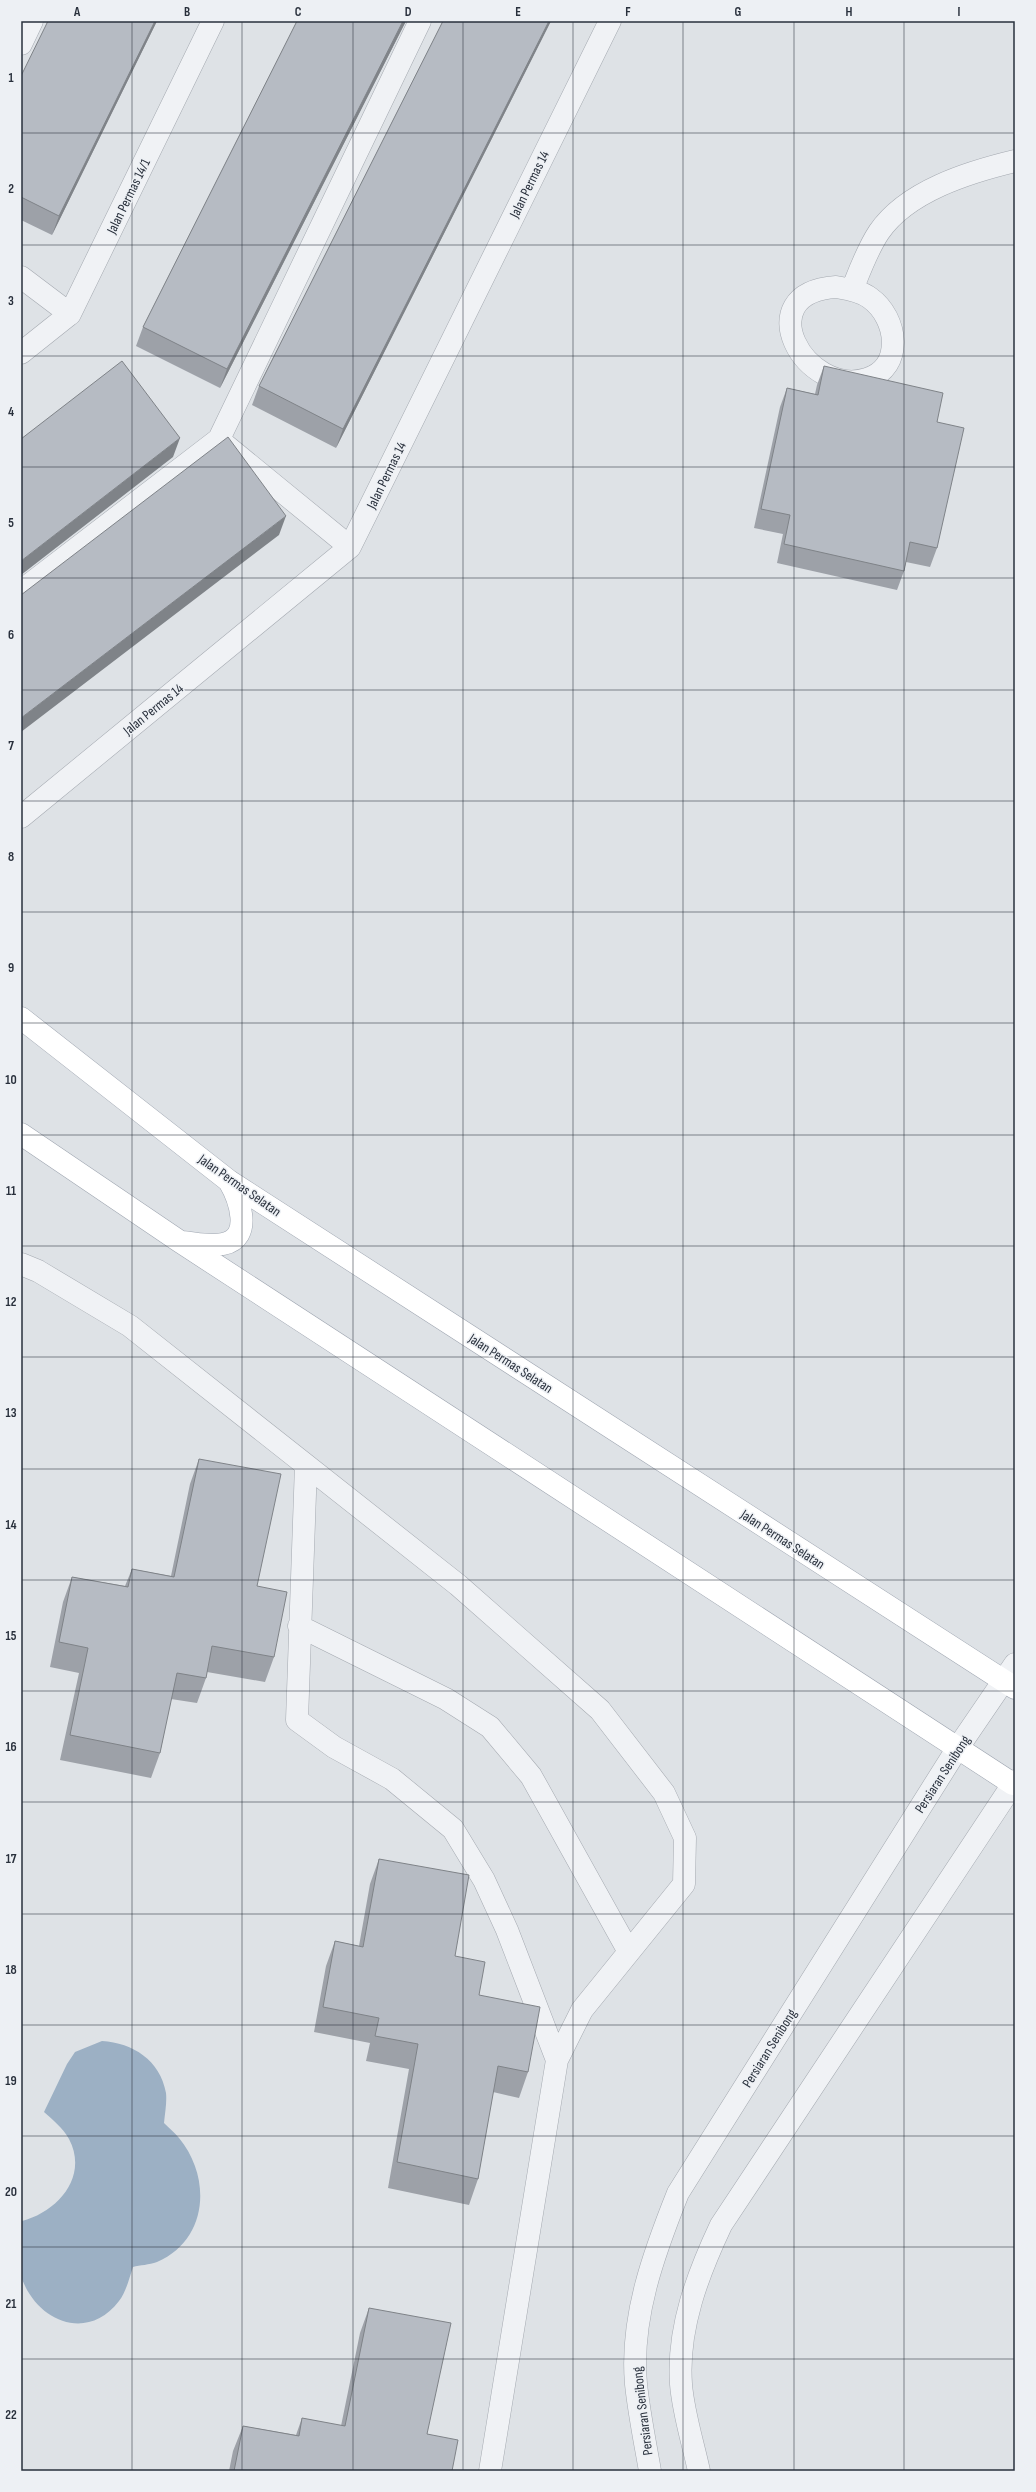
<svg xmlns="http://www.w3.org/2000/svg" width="1036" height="2492" font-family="'Sofia Sans Condensed',sans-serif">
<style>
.water{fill:#9cb0c4}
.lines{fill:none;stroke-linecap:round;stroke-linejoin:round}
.minor-casing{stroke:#a4a9b0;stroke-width:23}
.major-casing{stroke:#9fa6b1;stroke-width:23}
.minor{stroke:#f0f2f5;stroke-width:22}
.major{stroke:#fff;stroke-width:22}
.wall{fill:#9da1a8}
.shaded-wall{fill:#7f8388}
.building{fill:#b6bbc3;stroke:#7f8388}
.grid{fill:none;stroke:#29303c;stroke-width:1;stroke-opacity:0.55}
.labels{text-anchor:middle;stroke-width:3;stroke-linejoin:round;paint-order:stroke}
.street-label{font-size:14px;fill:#29303c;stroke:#edf0f4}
.neatline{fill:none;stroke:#29303c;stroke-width:1.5}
.grid-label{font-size:13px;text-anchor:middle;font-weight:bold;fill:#29303c}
</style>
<rect width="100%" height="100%" fill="#dee2e6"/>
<path class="water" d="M102,2041C133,2043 160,2060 166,2093C167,2102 165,2113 164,2123C169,2128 175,2133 179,2138C212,2178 208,2240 157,2262C149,2265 140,2265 133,2267C129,2279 126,2292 119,2301C88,2342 38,2322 22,2279V2221C57,2212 89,2177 69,2139C63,2128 53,2120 44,2112L67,2064L75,2052Z"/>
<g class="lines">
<defs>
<path id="minor" d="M21,44L32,21
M21,277L70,314
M836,287C847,289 861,291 870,298C898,318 904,367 867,379C805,398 747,293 836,287Z
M852,290C860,270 867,250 879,232C907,191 969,172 1015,161
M21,353L70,314L213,21
M224,444L350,547
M21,591L219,439L420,21
M21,817L350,547L610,21
M21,1264L38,1271L130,1326L458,1585L600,1710L664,1793L685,1838L684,1884L582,2010L557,2060L490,2471
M306,1465L297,1720L334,1747L392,1779L453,1829L484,1880L507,1930L557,2060
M299,1626L446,1699L490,1727L531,1776L629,1952
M650,2471C645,2442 639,2413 636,2384C630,2318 654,2253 678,2193L957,1749L1015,1664
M699,2471C693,2443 683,2412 681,2384C677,2328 698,2274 721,2225L1015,1781"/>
<path id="major" d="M21,1018L229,1181L1015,1688
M21,1134L179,1241L1013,1784
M182,1242C195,1243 209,1247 223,1244C254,1238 239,1198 229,1181"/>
</defs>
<use href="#minor" class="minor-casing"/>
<use href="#major" class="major-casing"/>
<use href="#minor" class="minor"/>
<use href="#major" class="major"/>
</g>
<path class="wall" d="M157,21L52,235L21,220V76Z
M297,21H406L220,388L136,346L143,327Z
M443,21H551L336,448L252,405L259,386Z
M824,366L937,422V548L930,567L906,562L904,571L897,590L777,563L783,534L754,528L780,407L787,388L815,394L817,385Z
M199,1459L257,1586L274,1657L265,1682L207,1672L206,1678L197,1703L171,1699L160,1753L151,1778L60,1760L79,1673L50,1667L63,1602L72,1577L125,1586L132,1569L171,1576L190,1484Z
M379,1859L455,1956L479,1995L528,2072L519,2098L493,2092L478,2179L469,2205L388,2188L409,2069L366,2061L370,2043L314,2032L326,1966L335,1941L359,1946L370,1884Z
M369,2308L427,2434L452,2471H229L233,2451L243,2426L296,2435L302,2418L341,2426L360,2333Z"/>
<path class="shaded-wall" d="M155,21H157L52,235L59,216Z
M403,21H406L220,388L227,369Z
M549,21H551L336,448L343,429Z
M180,438L173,457L21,575V561Z
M286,516L279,535L21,732V718Z"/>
<path class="building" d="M48,21H155L59,216L21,197V76Z
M297,21H403L227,369L143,327Z
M443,21H549L343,429L259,386Z
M122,361L180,438L21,561V439Z
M824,366L943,393L937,422L964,428L937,548L910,542L904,571L784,544L790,515L761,509L787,388L818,395Z
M228,437L286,516L21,718V595Z
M199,1459L281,1474L257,1586L287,1592L274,1657L212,1646L206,1678L177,1673L160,1753L70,1735L88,1648L59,1642L72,1577L128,1587L132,1569L174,1577Z
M379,1859L469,1875L455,1956L485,1962L479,1995L540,2007L528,2072L498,2066L478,2179L397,2162L418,2044L375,2036L379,2018L323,2007L335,1941L363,1947Z
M369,2308L451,2323L427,2434L458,2440L452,2471H234L243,2426L299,2436L302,2418L345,2426Z"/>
<path class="grid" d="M132,21V2471M242,21V2471M353,21V2471M463,21V2471M573,21V2471M683,21V2471M794,21V2471M904,21V2471M21,133H1015M21,245H1015M21,356H1015M21,467H1015M21,578H1015M21,690H1015M21,801H1015M21,912H1015M21,1023H1015M21,1135H1015M21,1246H1015M21,1357H1015M21,1469H1015M21,1580H1015M21,1691H1015M21,1802H1015M21,1914H1015M21,2025H1015M21,2136H1015M21,2247H1015M21,2359H1015"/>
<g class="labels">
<g class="street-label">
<text transform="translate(529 184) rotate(-64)" y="5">Jalan Permas 14</text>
<text transform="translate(128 196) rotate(-64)" y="5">Jalan Permas 14/1</text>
<text transform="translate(386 475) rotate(-64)" y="5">Jalan Permas 14</text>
<text transform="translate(153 709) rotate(-39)" y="5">Jalan Permas 14</text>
<text transform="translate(240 1185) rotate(35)" y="5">Jalan Permas Selatan</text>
<text transform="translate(511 1363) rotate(33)" y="5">Jalan Permas Selatan</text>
<text transform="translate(783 1539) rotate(33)" y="5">Jalan Permas Selatan</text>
<text transform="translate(942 1774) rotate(-57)" y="5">Persiaran Senibong</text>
<text transform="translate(769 2048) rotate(-58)" y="5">Persiaran Senibong</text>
<text transform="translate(642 2411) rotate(-97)" y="5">Persiaran Senibong</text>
</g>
</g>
<rect width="1036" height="2492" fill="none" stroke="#edf0f4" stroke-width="44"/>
<rect x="22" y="22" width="992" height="2448" class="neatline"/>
<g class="grid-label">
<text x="77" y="16">A</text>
<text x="187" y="16">B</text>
<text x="298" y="16">C</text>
<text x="408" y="16">D</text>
<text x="518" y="16">E</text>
<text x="628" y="16">F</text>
<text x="738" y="16">G</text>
<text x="849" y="16">H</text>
<text x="959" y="16">I</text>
<text x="11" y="82">1</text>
<text x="11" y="193">2</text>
<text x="11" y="305">3</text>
<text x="11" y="416">4</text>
<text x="11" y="527">5</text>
<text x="11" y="639">6</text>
<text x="11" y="750">7</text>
<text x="11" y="861">8</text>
<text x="11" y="972">9</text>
<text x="11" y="1084">10</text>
<text x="11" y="1195">11</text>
<text x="11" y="1306">12</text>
<text x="11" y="1417">13</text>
<text x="11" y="1529">14</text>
<text x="11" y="1640">15</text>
<text x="11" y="1751">16</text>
<text x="11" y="1863">17</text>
<text x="11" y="1974">18</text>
<text x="11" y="2085">19</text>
<text x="11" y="2196">20</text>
<text x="11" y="2308">21</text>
<text x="11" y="2419">22</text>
</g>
</svg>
